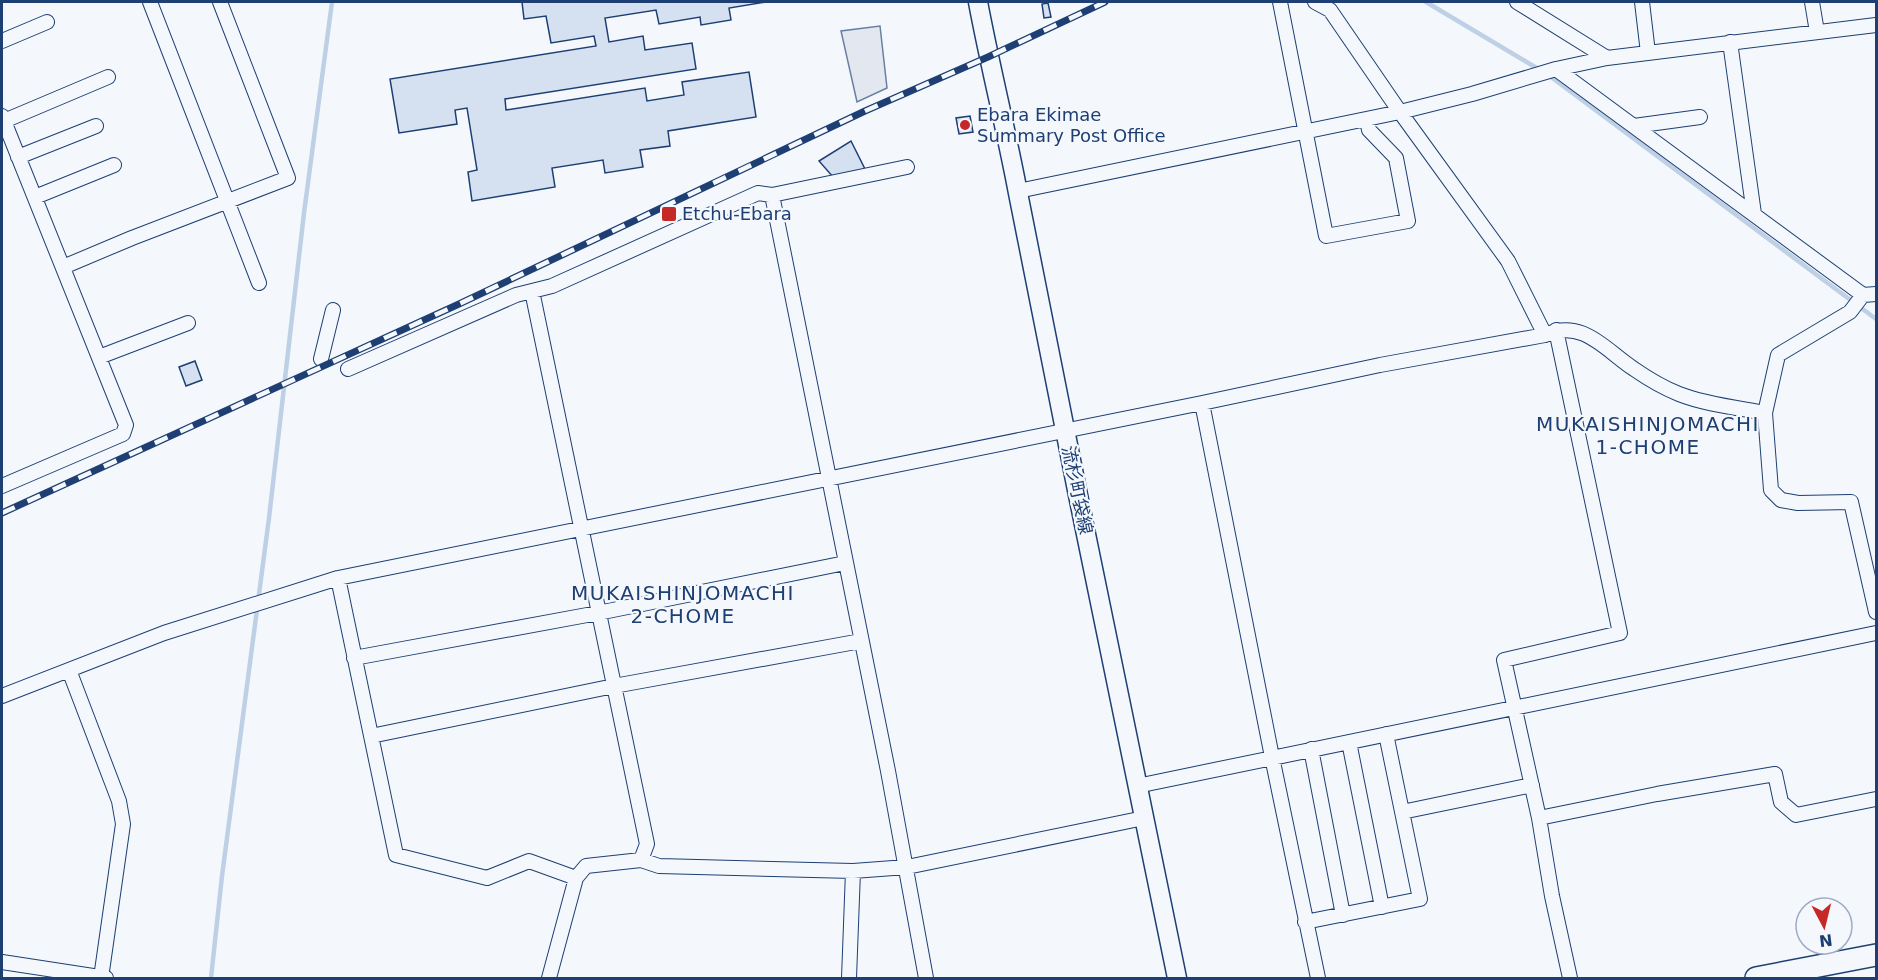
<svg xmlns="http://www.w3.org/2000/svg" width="1878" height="980" font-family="'DejaVu Sans','Noto Sans JP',sans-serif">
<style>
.parking{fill:#e3e8f0;stroke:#687fa3;stroke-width:1.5}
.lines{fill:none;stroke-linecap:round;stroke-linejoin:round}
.stream{stroke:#bed0e5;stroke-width:4.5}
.building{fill:#d5e0f0;stroke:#1d3f73;stroke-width:1.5}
.street-casing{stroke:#1d3f73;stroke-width:16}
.secondary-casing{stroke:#1d3f73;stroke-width:21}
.primary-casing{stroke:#1d3f73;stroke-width:24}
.street{stroke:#f4f7fb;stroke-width:14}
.secondary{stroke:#f4f7fb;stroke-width:18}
.primary{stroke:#f4f7fb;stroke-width:21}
.rail-casing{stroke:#1d3f73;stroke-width:7}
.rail{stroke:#f4f7fb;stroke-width:4.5;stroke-dasharray:14;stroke-linecap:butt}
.poi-dot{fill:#c62828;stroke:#f4f7fb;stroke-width:2}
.labels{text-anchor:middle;stroke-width:4.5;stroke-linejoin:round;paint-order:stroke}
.poi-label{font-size:18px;fill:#1d3f73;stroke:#f4f7fb;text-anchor:start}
.street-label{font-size:18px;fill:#1d3f73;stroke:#f4f7fb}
.neighbourhood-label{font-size:20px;letter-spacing:1.5px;fill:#1d3f73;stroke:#f4f7fb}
</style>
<rect width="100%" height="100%" fill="#f4f7fb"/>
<path class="parking" d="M880,26L887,88L857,102L841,31Z"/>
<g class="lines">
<path class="stream" d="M1426,2L1540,70
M1547,74L1876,319
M211,978L222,876L269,518L304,213L332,2"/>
</g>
<path class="building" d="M522,2H766L729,8L731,20L701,25L700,17L659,24L656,10L605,18L609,42L643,36L645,50L692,43L696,69L505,99L506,110L645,88L647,101L684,95L682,82L749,72L756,117L668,131L670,146L640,150L643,167L605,173L603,160L552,168L555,187L472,201L468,172L477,170L467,108L455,110L457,124L399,133L390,79L596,46L594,36L551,43L546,16L524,19Z
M1048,3L1051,17L1044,18L1042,4Z
M970,116L973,132L959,134L956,118Z
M851,141L865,169L833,177L819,161Z
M195,361L202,380L186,386L179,367Z"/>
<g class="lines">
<defs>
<path id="street" d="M150,2L259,283
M1280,2L1326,236L1408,221L1396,158L1369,130L1367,119
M1315,2L1330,10L1400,112L1508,261L1545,335
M1517,2L1607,58
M1642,2L1648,53
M1812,2L1817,32
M2,41L47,22
M1730,42L1754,214
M1556,69L1863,295L1876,294
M2,116L126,425L123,434L2,486
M4,121L108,77
M1634,126L1700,117
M18,157L96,126
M1018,191L1400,112L1472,94L1556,69L1607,58L1876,25
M772,195L888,771L926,978
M35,197L114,165
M63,267L132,238L288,178L220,2
M532,291L647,844L641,860
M1863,295L1850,312L1778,355L1765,413L1771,490L1781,500L1798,503L1851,502L1876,612
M1556,330L1620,633L1504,660L1539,818L1552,896L1570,978
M99,357L188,323
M321,359L333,310
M348,369L516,295L552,286L758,193L772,195L907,167
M1202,403L1272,757L1318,978
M338,578L396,855L487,878L529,861L576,878
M354,658L598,613L845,563
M69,670L119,801L123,824L101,978
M2,696L164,633L338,578L1202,403L1380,365L1545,335C1583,318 1605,350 1634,369C1647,378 1664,388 1679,394C1704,404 1738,408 1765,413
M371,736L614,686L861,641
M1349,742L1382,907
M1311,749L1343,915
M1137,786L1876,633
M1402,812L1532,785
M1539,818L1657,794L1775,774L1781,802L1796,815L1876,799
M1305,922L1420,899L1386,734
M2,962L106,978
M549,978L576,878L586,866L641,860L659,866L853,871L907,867L1144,818
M849,978L853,871"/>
<path id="secondary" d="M978,2C990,66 1006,129 1018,193C1069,455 1123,717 1177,978"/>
<path id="primary" d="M1756,978L1876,955"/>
</defs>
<use href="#street" class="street-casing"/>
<use href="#secondary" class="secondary-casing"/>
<use href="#primary" class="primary-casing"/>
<use href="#street" class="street"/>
<use href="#secondary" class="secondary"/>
<use href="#primary" class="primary"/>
<defs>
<path id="rail" d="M2,513L459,304L865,111L988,57L1105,2"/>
</defs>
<use href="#rail" class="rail-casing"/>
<use href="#rail" class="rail"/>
</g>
<g class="poi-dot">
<circle cx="965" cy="125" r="6"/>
<rect x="661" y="206" width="16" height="16" rx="3"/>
</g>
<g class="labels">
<g class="poi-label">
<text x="977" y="121">Ebara Ekimae<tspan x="977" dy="21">Summary Post Office</tspan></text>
<text x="682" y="220">Etchu-Ebara</text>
</g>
<g class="street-label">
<text transform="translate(1077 490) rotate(78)" y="6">流杉町袋線</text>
</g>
<g class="neighbourhood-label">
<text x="1648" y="431">MUKAISHINJOMACHI<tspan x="1648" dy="23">1-CHOME</tspan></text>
<text x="683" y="600">MUKAISHINJOMACHI<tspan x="683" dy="23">2-CHOME</tspan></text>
</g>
</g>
<rect width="1878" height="980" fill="none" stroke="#1d3f73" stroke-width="6"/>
<g transform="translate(1824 926) rotate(173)"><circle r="28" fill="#f4f7fb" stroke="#9eadc5" stroke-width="1.5"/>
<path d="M0-4.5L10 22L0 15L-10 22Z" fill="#c62828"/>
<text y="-9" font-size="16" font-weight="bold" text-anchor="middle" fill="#1d3f73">N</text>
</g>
</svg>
